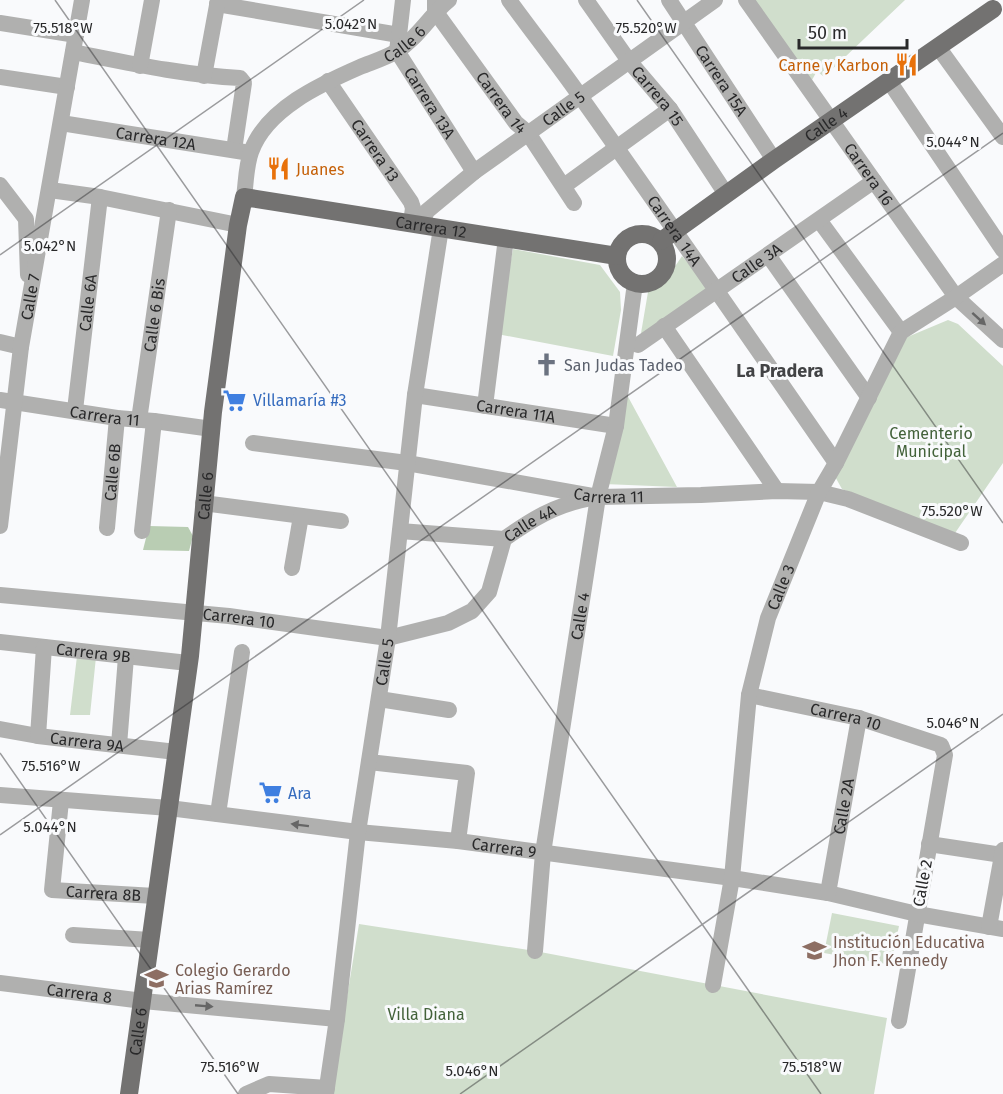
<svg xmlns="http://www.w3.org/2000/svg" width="1003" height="1094" font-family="'Fira Sans',sans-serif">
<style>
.green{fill:#d0decc}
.forest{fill:#b9cdb3}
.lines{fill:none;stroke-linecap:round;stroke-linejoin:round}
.minor{stroke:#b0b0af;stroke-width:16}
.major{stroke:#737271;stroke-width:18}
.oneway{fill:#666}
.ticks{fill:none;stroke:#29292a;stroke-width:1.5;stroke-opacity:0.45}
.labels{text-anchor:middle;stroke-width:6;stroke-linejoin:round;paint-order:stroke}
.street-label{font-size:16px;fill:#29292a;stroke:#f9fafc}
.food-label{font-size:16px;fill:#c56008;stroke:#f9fafc;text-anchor:end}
.worship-label{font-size:16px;fill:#5b616d;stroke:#f9fafc;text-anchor:start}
.shop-label{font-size:16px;fill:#366cbe;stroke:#f9fafc;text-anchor:start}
.park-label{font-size:16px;fill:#43623a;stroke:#f9fafc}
.education-label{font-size:16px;fill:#785e54;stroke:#f9fafc;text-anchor:start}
.neighbourhood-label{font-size:18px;font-weight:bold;fill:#424345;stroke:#f9fafc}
.ticks-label{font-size:15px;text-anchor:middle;fill:#29292a;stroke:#f9fafc;stroke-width:6;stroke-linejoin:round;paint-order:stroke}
</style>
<rect width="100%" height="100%" fill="#f9fafc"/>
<path class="green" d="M753,0H905L824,77L817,71L812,80Z
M513,249L600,265L620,292L621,310L613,356L497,334Z
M682,256L710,289L640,339L648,292C669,279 669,275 682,256Z
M948,320L958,324L1003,366V463L953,536L842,489L833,473L905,338Z
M626,393L677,487L604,484Z
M77,656L96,657L90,715H70Z
M832,913L899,926L891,965L824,953Z
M359,924L535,951L887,1018L874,1094H331Z"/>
<path class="forest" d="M149,526L188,527L193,536L189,551L143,550Z"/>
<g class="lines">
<g class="minor">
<path id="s1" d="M509,0C532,32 557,63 580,96C666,217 751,340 836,463"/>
<path id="s2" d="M586,0L629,61L670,109L726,194"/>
<path id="s3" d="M669,0L774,160"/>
<path id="s4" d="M746,0L956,297L1003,340"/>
<path id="s5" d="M435,1V11L516,123L528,133L574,203"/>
<path id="s6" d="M217,4L399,35L397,51L474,172"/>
<path d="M0,23L76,35"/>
<path d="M399,35L403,0"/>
<path d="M938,47L1003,137"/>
<path d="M73,52C129,63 183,75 240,78L244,83L234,150"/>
<path d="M140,66L152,0"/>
<path d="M204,76L218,0"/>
<path d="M0,77L67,87"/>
<path id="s7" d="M328,81L411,202L413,208L411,223"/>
<path d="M889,81L1003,250"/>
<path id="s8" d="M61,123L244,152"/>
<path d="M0,185L26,219L28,275"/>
<path d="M564,186L670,109"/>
<path d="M50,190L100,197L238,225"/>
<path id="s9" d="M244,197C246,183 246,166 251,152C266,109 321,84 360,67C372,62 386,58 397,51C418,38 430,15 449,0"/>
<path d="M819,220L901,332"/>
<path id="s10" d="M421,225L427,211L474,172L715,0"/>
<path d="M768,255L869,398"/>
<path d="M664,326L777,491"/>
<path d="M0,342L21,347"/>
<path id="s11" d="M638,345L874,181"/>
<path id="s12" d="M415,395L616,426"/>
<path id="s13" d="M0,400L117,418L154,421L212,429"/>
<path d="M485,406L506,238"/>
<path id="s14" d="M75,410L100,197"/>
<path id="s15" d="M139,420L169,210"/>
<path id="s16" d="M253,443L407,463L598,497L701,495L777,491L819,492L848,499L961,543"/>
<path d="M203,503L341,521"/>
<path id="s17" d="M0,526L21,347L82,0"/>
<path id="s18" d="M107,528L117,418"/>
<path d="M142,531L154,421"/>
<path d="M400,531L504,539"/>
<path d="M292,568L301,516"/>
<path id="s19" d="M0,595L229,616L388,638L448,623L472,611L489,592L504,539C531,520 555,505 587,499"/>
<path id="s20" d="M0,642L188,663"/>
<path id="s21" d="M749,695L859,718L941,745L945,755L899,1021"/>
<path d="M379,699L449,710"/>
<path id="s22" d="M0,729L38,736L176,752"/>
<path d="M38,736L44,647"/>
<path d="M119,745L126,657"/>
<path d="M369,762L467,773L458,841"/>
<path id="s23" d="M0,795L169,808L358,832L458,841L732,878L828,893L917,914L1003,929"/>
<path id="s24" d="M61,801L52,890L155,896"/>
<path d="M218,814L242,652"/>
<path d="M929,844L1002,855"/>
<path id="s25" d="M828,893L859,718"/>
<path d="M989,927L1003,850"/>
<path d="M73,935L150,940"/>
<path id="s26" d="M535,951L543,853L598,497L616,426L635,283"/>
<path id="s27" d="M0,983L143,1001L337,1019"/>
<path id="s28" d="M713,985L732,878L749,695L768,618L819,492L836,463L901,332L956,297L1003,264"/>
<path d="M246,1094L269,1084L327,1088"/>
<path id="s29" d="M326,1094L337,1019L358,832L388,638L415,395L441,228"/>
</g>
<g class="major">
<circle cx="642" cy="259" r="25"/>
<path id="s30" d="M661,241L774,160L993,9"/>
<path id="s31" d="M129,1094L190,656L213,412L238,225L244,197L617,256"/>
</g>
</g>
<defs><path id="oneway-solid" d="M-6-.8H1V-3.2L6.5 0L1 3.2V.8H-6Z" transform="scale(1.5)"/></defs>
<g class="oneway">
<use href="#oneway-solid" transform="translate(979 319) rotate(42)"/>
<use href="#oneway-solid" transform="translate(300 825) rotate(-173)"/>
<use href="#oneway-solid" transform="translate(204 1006) rotate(5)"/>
</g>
<path class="ticks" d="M55,0L821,1094M637,0L1003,523M0,255L364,0M0,753L238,1094M0,835L1003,133M460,1094L1003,714"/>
<defs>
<symbol id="restaurant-bare" viewBox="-9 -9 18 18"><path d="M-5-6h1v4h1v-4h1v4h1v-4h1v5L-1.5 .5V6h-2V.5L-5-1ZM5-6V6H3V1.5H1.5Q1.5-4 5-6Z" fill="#e8710a" stroke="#f9fafc" stroke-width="2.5" paint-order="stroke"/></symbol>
<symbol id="church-bare" viewBox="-9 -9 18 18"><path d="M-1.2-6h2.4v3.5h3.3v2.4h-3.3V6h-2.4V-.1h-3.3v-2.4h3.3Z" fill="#6b7280" stroke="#f9fafc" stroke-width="2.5" paint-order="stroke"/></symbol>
<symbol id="supermarket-bare" viewBox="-9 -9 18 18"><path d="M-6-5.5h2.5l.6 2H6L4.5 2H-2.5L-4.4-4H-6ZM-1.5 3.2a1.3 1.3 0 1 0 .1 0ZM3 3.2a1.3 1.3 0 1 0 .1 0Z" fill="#3f7fe0" stroke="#f9fafc" stroke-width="2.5" paint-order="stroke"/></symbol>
<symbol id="school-bare" viewBox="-9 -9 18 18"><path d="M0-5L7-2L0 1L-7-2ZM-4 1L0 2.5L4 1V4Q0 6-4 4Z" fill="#8d6e63" stroke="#f9fafc" stroke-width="2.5" paint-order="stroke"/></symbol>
</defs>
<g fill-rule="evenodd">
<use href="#restaurant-bare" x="890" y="48" width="33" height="33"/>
<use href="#restaurant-bare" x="262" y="152" width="33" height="33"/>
<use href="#church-bare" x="530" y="348" width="33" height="33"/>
<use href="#supermarket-bare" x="218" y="384" width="33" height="33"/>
<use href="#supermarket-bare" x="254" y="776" width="33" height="33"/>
<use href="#school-bare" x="798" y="934" width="33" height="33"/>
<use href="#school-bare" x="140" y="962" width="33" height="33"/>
</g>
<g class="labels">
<g class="street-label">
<text dy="6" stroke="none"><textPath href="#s9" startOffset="238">Calle 6</textPath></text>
<text dy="6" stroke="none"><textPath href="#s3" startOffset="96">Carrera 15A</textPath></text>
<text dy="6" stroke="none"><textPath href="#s2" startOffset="120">Carrera 15</textPath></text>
<text dy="6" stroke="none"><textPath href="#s5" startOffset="123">Carrera 14</textPath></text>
<text dy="6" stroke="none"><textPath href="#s6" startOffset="262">Carrera 13A</textPath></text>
<text dy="6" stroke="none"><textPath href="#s10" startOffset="186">Calle 5</textPath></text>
<text dy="6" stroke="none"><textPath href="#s30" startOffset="202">Calle 4</textPath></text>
<text dy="6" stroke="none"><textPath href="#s8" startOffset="96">Carrera 12A</textPath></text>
<text dy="6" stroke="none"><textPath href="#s7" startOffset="84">Carrera 13</textPath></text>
<text dy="6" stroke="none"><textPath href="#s4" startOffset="213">Carrera 16</textPath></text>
<text dy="6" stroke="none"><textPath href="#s31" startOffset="1094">Carrera 12</textPath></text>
<text dy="6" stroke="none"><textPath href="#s1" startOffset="284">Carrera 14A</textPath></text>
<text dy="6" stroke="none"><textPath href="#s11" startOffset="144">Calle 3A</textPath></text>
<text dy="6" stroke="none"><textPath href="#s17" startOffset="231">Calle 7</textPath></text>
<text dy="6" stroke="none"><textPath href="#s14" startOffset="108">Calle 6A</textPath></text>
<text dy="6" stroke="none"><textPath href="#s15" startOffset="106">Calle 6 Bis</textPath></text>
<text dy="6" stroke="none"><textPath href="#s12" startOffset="102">Carrera 11A</textPath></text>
<text dy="6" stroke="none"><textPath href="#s13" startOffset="106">Carrera 11</textPath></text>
<text dy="6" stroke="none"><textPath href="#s18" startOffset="56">Calle 6B</textPath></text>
<text dy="6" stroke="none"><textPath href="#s16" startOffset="360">Carrera 11</textPath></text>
<text dy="6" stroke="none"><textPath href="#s31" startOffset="603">Calle 6</textPath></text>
<text dy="6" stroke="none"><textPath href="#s19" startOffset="590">Calle 4A</textPath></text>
<text dy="6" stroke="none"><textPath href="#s28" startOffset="405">Calle 3</textPath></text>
<text dy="6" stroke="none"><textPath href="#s26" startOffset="338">Calle 4</textPath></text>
<text dy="6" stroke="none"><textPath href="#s19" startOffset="240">Carrera 10</textPath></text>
<text dy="6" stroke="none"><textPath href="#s20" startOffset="94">Carrera 9B</textPath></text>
<text dy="6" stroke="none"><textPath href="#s29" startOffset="436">Calle 5</textPath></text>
<text dy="6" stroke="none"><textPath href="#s21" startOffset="99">Carrera 10</textPath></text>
<text dy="6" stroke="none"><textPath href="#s22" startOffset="88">Carrera 9A</textPath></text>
<text dy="6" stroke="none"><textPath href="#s25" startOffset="88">Calle 2A</textPath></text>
<text dy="6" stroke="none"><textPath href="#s23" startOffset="507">Carrera 9</textPath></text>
<text transform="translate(922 883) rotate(-80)" y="6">Calle 2</text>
<text dy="6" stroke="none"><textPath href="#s24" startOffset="141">Carrera 8B</textPath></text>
<text dy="6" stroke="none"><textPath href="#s27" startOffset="80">Carrera 8</textPath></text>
<text dy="6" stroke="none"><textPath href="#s31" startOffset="63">Calle 6</textPath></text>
</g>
<g class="food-label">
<text x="889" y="71">Carne y Karbon</text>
<text x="296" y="175" text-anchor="start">Juanes</text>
</g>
<g class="worship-label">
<text x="564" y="371">San Judas Tadeo</text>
</g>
<g class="shop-label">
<text x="253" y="406">Villamaría #3</text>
<text x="288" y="799">Ara</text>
</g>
<g class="park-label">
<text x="931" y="439">Cementerio<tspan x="931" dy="18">Municipal</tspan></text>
<text x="426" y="1020">Villa Diana</text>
</g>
<g class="education-label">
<text x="833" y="948">Institución Educativa<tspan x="833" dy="18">Jhon F. Kennedy</tspan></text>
<text x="175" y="976">Colegio Gerardo<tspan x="175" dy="18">Arias Ramírez</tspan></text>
</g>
<g class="neighbourhood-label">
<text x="780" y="377">La Pradera</text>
</g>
</g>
<g class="ticks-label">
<text x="351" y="29">5.042°N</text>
<text x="63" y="33">75.518°W</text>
<text x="646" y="33">75.520°W</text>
<text x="953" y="147">5.044°N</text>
<text x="50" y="251">5.042°N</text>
<text x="952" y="516">75.520°W</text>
<text x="953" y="728">5.046°N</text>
<text x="51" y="771">75.516°W</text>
<text x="50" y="832">5.044°N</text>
<text x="230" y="1072">75.516°W</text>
<text x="812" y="1072">75.518°W</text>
<text x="472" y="1076">5.046°N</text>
</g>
<path d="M799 39v9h108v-9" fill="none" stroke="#29292a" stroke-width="3"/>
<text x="808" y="39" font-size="18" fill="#29292a" stroke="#f9fafc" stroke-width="4.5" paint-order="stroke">50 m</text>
</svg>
